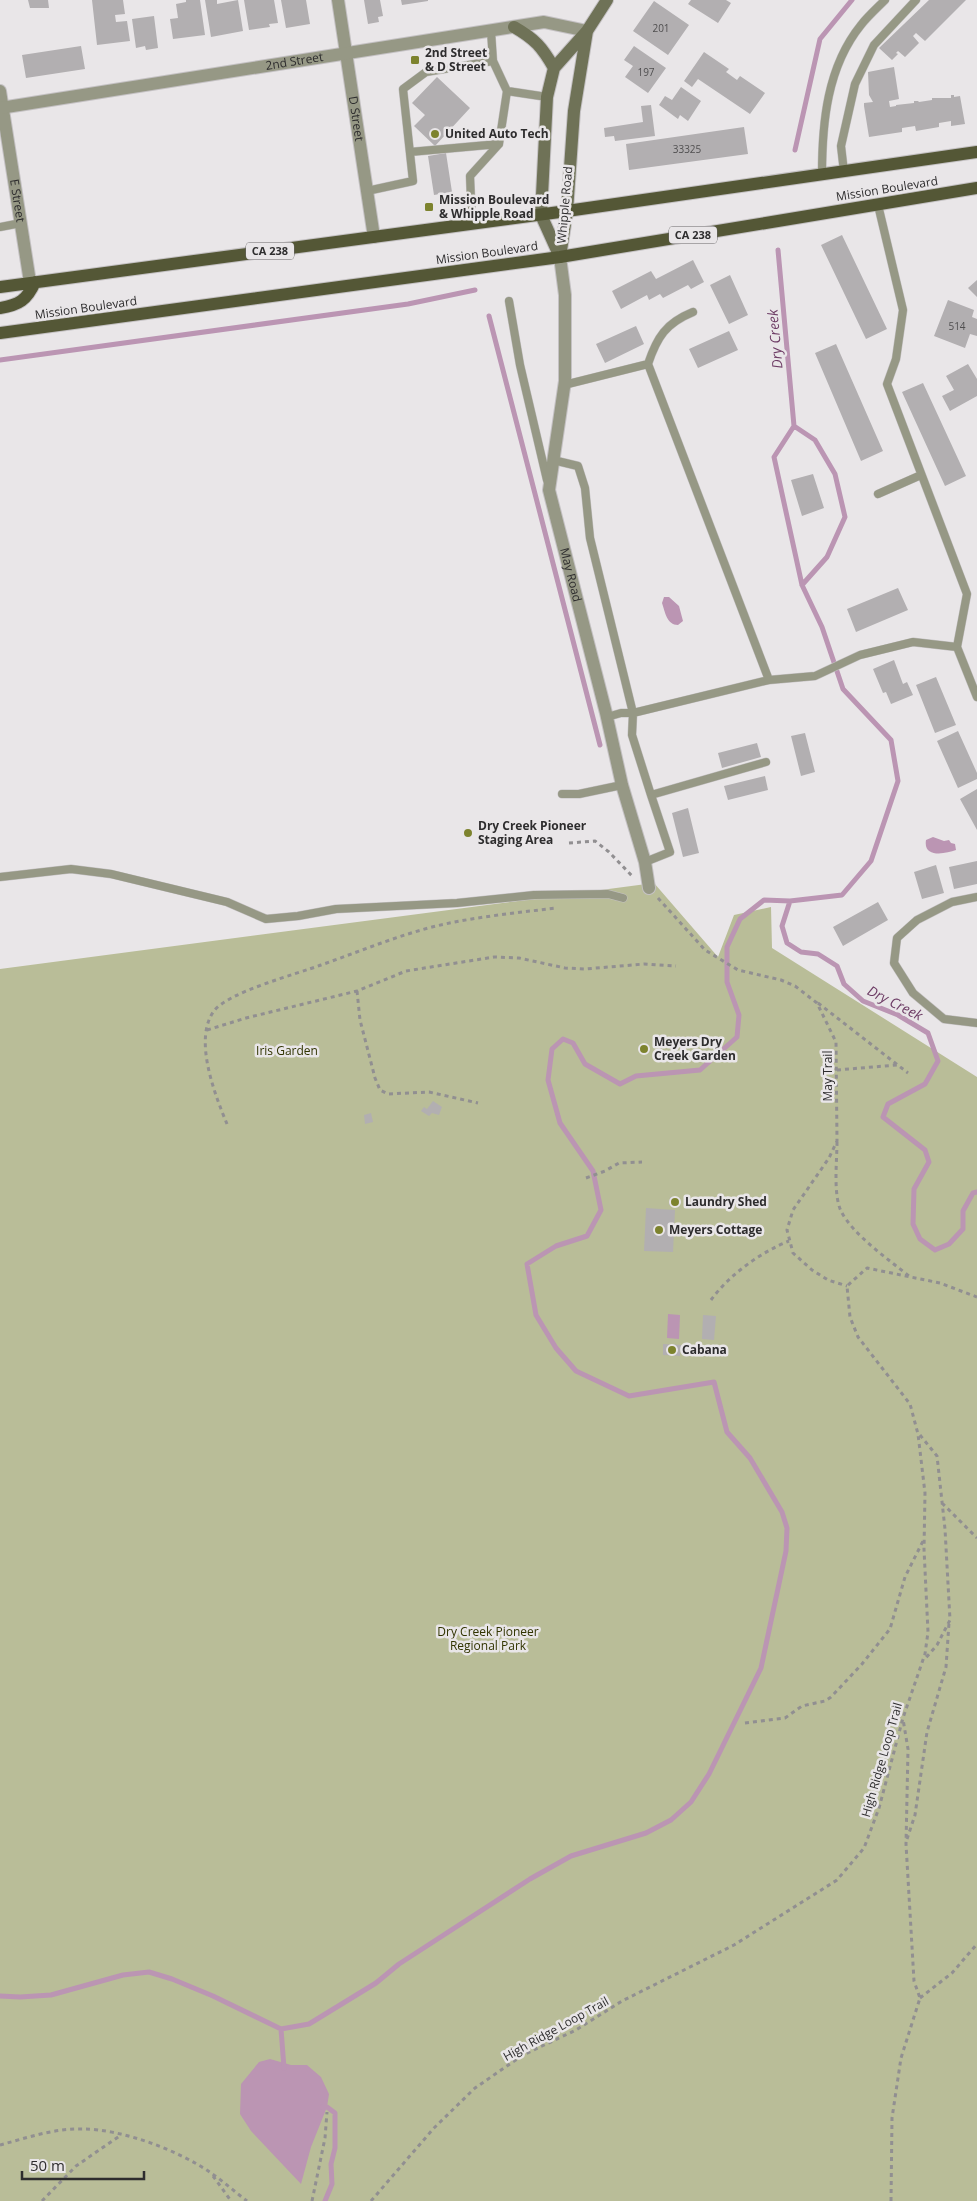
<svg xmlns="http://www.w3.org/2000/svg" width="977" height="2201" font-family="'Open Sans',sans-serif">
<style>
.green{fill:#b9bd98}
.water{fill:#bb95b3}
.lines{fill:none;stroke-linecap:round;stroke-linejoin:round}
.stream{stroke:#bb95b3;stroke-width:5}
.building{fill:#b2afb1}
.service-casing{stroke:#c4c1c3;stroke-width:9}
.minor-casing{stroke:#c4c1c3;stroke-width:14}
.secondary-casing{stroke:#c4c1c3;stroke-width:14}
.primary-casing{stroke:#c4c1c3;stroke-width:14}
.path{stroke:#918f91;stroke-width:3;stroke-dasharray:4 4;stroke-linecap:butt}
.service{stroke:#969885;stroke-width:8}
.minor{stroke:#969885;stroke-width:12}
.secondary{stroke:#6f7257;stroke-width:12}
.primary{stroke:#545736;stroke-width:12}
.poi-dot{fill:#7d832e;stroke:#e9e6e8;stroke-width:2}
.labels{text-anchor:middle;stroke-width:5;stroke-linejoin:round;paint-order:stroke}
.number-label{font-size:10px;fill:#4f4e4f}
.shield{fill:#e9e6e8;stroke:#666466;stroke-width:1}
.shield-label{font-size:11px;font-weight:bold;fill:#2e2d2e}
.poi-label{font-size:12px;font-weight:bold;fill:#2e2d2e;stroke:#e9e6e8;text-anchor:start}
.street-label{font-size:12px;fill:#2e2d2e;stroke:#e9e6e8}
.park-label{font-size:12px;fill:#313400;stroke:#e9e6e8}
.water-label{font-size:14px;font-style:italic;fill:#6d3c65;stroke:#e9e6e8}
</style>
<rect width="100%" height="100%" fill="#e9e6e8"/>
<path class="green" d="M654,883L718,957L734,915L771,907L772,948L977,1077V2201H0V969Z"/>
<path class="water" d="M664,597H669L679,606L683,621L678,625C667,625 665,612 662,603Z
M933,837L944,841L949,840L951,843L955,844L956,850C945,854 923,858 926,840Z
M668,1314L680,1315L679,1339L667,1338Z
M270,2059L291,2065H307L321,2077L329,2094L327,2107L311,2147L301,2184L251,2131L240,2114L241,2084L259,2062Z"/>
<g class="lines">
<path class="stream" d="M795,150L820,39L852,0
M489,316L600,745
M0,360L408,304L475,290
M794,426L815,440L835,474L845,517L827,557L802,585
M790,901L782,926L787,943L801,952L818,954L837,966L844,984L863,1001L898,1015L928,1033L938,1061L925,1084L888,1104L883,1117L925,1150L929,1162L914,1189L913,1224L920,1239L935,1250L949,1244L963,1229V1211L973,1193L977,1192
M0,1996L20,1997L51,1995L123,1975L149,1972L172,1979L213,1996L281,2029L309,2024L376,1983L399,1964L530,1879L571,1856L646,1833L671,1820L691,1802L709,1774L761,1668L786,1551L787,1528L782,1512L750,1458L727,1432L714,1382L629,1396L576,1371L556,1348L536,1315L527,1264L556,1246L587,1236L601,1210L593,1171L560,1123L548,1080L552,1049L563,1039L573,1043L585,1064L620,1084L636,1076L700,1070L737,1037L739,1015L727,982V947L740,919L764,900L790,901L842,895L871,861L898,781L891,740L843,689L822,627L802,585L774,457L794,426L778,250
M281,2029L284,2068
M322,2107H327L335,2113V2148L331,2164L332,2184L325,2201"/>
</g>
<path class="building" d="M28,0H48L49,8H30Z
M92,0H123L125,14L115,15L116,22L127,21L130,41L97,45Z
M186,0H200L205,35L173,39L170,19L178,18L176,4L186,2Z
M205,0H217V4L238,0L243,31L211,37Z
M244,0H274L278,23L269,24L270,27L249,30Z
M281,0H306L310,24L286,28Z
M364,0H380L383,16L378,17L379,22L368,24Z
M401,0H428V1L402,5Z
M691,0H726L731,3L718,23L688,4Z
M929,0H966L925,41L916,33L913,36L919,43L905,57L898,51L896,53L898,54L892,60L879,48Z
M654,1L689,25L668,55L633,31Z
M154,16L158,48L146,50L145,46L136,48L132,19Z
M81,46L85,69L26,78L22,55Z
M634,46L666,68L648,93L625,77L633,66L624,60Z
M704,52L729,69L726,72L737,80L740,76L765,93L750,114L698,79L692,87L684,81Z
M894,67L899,99L889,101L890,107L896,106V105L914,103V101H918L919,102L932,100V98H951V95H954V97L960,96L965,124L951,126V121L939,123V127L916,131L915,126L902,128V132L869,137L864,106V103L873,102L869,95L868,72Z
M437,77L470,108L435,146L414,126L425,115L412,103Z
M681,87L701,101L688,121L680,115L678,119L659,105L665,96L672,100Z
M651,105L655,136L615,141L614,136L605,137L604,128L643,122L641,106Z
M744,127L748,154L629,170L626,144Z
M446,153L452,192L434,195L428,156Z
M842,235L887,329L866,339L821,245Z
M693,260L704,282L691,289L688,285L663,298L660,294L649,300L647,295L621,309L612,291L651,271L656,279Z
M730,275L748,315L729,324L710,285Z
M977,280V297L968,288Z
M948,300L974,310L972,317L977,319V336L970,334L965,348L934,336Z
M636,326L644,344L605,363L596,344Z
M729,331L738,350L698,368L689,349Z
M836,344L883,451L861,461L815,353Z
M968,364L977,379V396L950,411L942,396L954,390L946,376Z
M923,383L966,476L945,486L902,392Z
M813,474L824,508L802,516L791,480Z
M898,588L908,610L856,632L847,609Z
M894,660L903,684L907,682L913,695L891,704L886,692L883,693L873,669Z
M936,677L956,725L935,733L916,685Z
M958,731L977,773V779L958,788L937,741Z
M805,733L815,772L801,776L791,736Z
M757,743L761,757L722,768L718,753Z
M765,776L768,790L728,800L724,786Z
M977,789V830L960,799Z
M688,808L699,853L683,857L672,813Z
M977,861V884L954,889L949,867Z
M936,865L944,893L922,899L914,872Z
M878,902L888,920L843,946L833,927Z
M433,1101L442,1107L439,1115L432,1113L429,1116L421,1111L424,1107L427,1109Z
M371,1113L373,1122L365,1124L364,1115Z
M670,1197L680,1198L679,1206L669,1205Z
M646,1208L675,1210L673,1252L644,1251Z
M703,1315L716,1316L714,1340L702,1339Z
M663,1344L681,1345L680,1356L663,1355Z"/>
<g class="lines">
<defs>
<path id="service" d="M491,31L493,61L507,91
M410,152L499,144
M844,172L841,146L855,84L874,45L916,0
M822,175C822,123 827,67 861,25C868,16 877,8 885,0
M367,191L413,181L403,89L426,72L493,61
M472,224L470,176L499,144L507,91L547,97
M0,227L21,223
M509,301L520,365L547,480
M648,364C657,337 666,323 693,312
M564,385L648,364L769,680
M553,460L578,466L585,488L590,538L633,713L769,680L815,676L860,655L913,642L957,647L967,594L887,384L896,359L903,310L878,205
M878,494L921,475
M957,647L977,697
M607,717L621,713H633L632,735L651,795L766,762
M562,794H579L622,785
M645,862L670,852L651,795
M0,877L71,869L111,874L227,902L266,919L298,916L336,909L457,903L534,895L608,894L623,898
M977,897L952,902L917,920L897,938L894,963L913,993L944,1019L977,1023"/>
<g id="minor">
<path id="s1" d="M338,0L374,237"/>
<path id="s2" d="M0,91L30,282"/>
<path id="s3" d="M0,108L544,22L587,31"/>
<path id="s4" d="M560,257L565,295V381L549,490L606,713L622,785L645,862L649,888"/>
</g>
<path id="secondary" d="M514,27C535,39 542,47 554,68
M560,257L541,215L547,97L554,68L587,31L607,0
M560,257L567,211L574,111L587,31"/>
<path id="primary" d="M0,287L567,211L977,152
M0,308C19,305 27,300 35,282
M0,333L560,257L977,188"/>
</defs>
<use href="#service" class="service-casing"/>
<use href="#minor" class="minor-casing"/>
<use href="#secondary" class="secondary-casing"/>
<use href="#primary" class="primary-casing"/>
<path class="path" d="M569,843L595,841L609,852L634,878
M658,898L705,950L738,970L781,980L795,986L817,1003L836,1042L837,1141L829,1158L793,1210L787,1230L793,1253L812,1270L828,1280L847,1286
M357,991L360,1020L375,1078L380,1090L388,1094L429,1092L478,1103
M818,1003L908,1073
M207,1030L246,1018L357,991L406,971L494,957L519,958L565,968L585,969L644,964L676,966
M837,1070L897,1065
M227,1124C215,1095 193,1039 214,1011C228,992 297,974 321,965C358,952 394,937 432,927C473,917 515,913 556,908
M837,1142C837,1161 833,1194 841,1211C853,1235 888,1259 909,1276
M586,1178L605,1171L619,1163L642,1162
M711,1300C729,1275 761,1252 789,1241
M920,1435L937,1456L945,1529L950,1620L937,1645L924,1660
M942,1503L977,1538
M745,1723L785,1718L802,1706L825,1701L831,1697L862,1664L890,1629L905,1577L924,1539
M907,1839L915,1815L927,1732L946,1667L949,1623
M920,1998L952,1973L977,1944
M0,2145C26,2138 55,2128 82,2129C122,2129 178,2150 211,2173C223,2181 235,2192 247,2201
M213,2176L231,2201
M42,2201L76,2166L121,2135
M312,2201L325,2138L327,2112
M371,2201L434,2128L475,2088L523,2055L576,2030L622,2001L734,1945L837,1880L864,1848L879,1808L903,1718L925,1654L928,1632L924,1549L925,1493L918,1434L910,1404L858,1337L850,1317L847,1286L867,1268L940,1283L977,1297
M891,2201L892,2118L901,2058L920,1998L914,1981L906,1844L908,1749L903,1719"/>
<use href="#service" class="service"/>
<use href="#minor" class="minor"/>
<use href="#secondary" class="secondary"/>
<use href="#primary" class="primary"/>
</g>
<g class="poi-dot">
<rect x="410" y="55" width="10" height="10" rx="2.5"/>
<circle cx="435" cy="134" r="5"/>
<rect x="424" y="202" width="10" height="10" rx="2.5"/>
<circle cx="468" cy="833" r="5"/>
<circle cx="644" cy="1049" r="5"/>
<circle cx="675" cy="1202" r="5"/>
<circle cx="659" cy="1230" r="5"/>
<circle cx="672" cy="1350" r="5"/>
</g>
<g class="labels">
<g class="number-label">
<text x="661" y="32">201</text>
<text x="646" y="76">197</text>
<text x="687" y="153">33325</text>
<text x="957" y="330">514</text>
</g>
<g class="shield">
<rect x="669" y="226.5" width="48" height="17" rx="4"/>
<rect x="246" y="242.5" width="48" height="17" rx="4"/>
</g>
<g class="shield-label">
<text x="693" y="239">CA 238</text>
<text x="270" y="255">CA 238</text>
</g>
<g class="poi-label">
<text x="425" y="57">2nd Street<tspan x="425" dy="14">&amp; D Street</tspan></text>
<text x="445" y="138">United Auto Tech</text>
<text x="439" y="204">Mission Boulevard<tspan x="439" dy="14">&amp; Whipple Road</tspan></text>
<text x="478" y="830">Dry Creek Pioneer<tspan x="478" dy="14">Staging Area</tspan></text>
<text x="654" y="1046">Meyers Dry<tspan x="654" dy="14">Creek Garden</tspan></text>
<text x="685" y="1206">Laundry Shed</text>
<text x="669" y="1234">Meyers Cottage</text>
<text x="682" y="1354">Cabana</text>
</g>
<g class="street-label">
<text dy="4" stroke="none"><textPath href="#s3" startOffset="298">2nd Street</textPath></text>
<text dy="4" stroke="none"><textPath href="#s1" startOffset="120">D Street</textPath></text>
<text transform="translate(887 189) rotate(-9)" y="4">Mission Boulevard</text>
<text dy="4" stroke="none"><textPath href="#s2" startOffset="111">E Street</textPath></text>
<text transform="translate(565 205) rotate(-85)" y="4">Whipple Road</text>
<text transform="translate(487 253) rotate(-8)" y="4">Mission Boulevard</text>
<text transform="translate(86 308) rotate(-8)" y="4">Mission Boulevard</text>
<text dy="4" stroke="none"><textPath href="#s4" startOffset="322">May Road</textPath></text>
<text transform="translate(828 1076) rotate(-90)" y="4">May Trail</text>
<text transform="translate(882 1760) rotate(-74)" y="4">High Ridge Loop Trail</text>
<text transform="translate(556 2029) rotate(-29)" y="4">High Ridge Loop Trail</text>
</g>
<g class="park-label">
<text x="287" y="1055">Iris Garden</text>
<text x="488" y="1636">Dry Creek Pioneer<tspan x="488" dy="14">Regional Park</tspan></text>
</g>
<g class="water-label">
<text transform="translate(775 339) rotate(-95)" y="5">Dry Creek</text>
<text transform="translate(895 1003) rotate(27)" y="5">Dry Creek</text>
</g>
</g>
<path d="M22 2171v8h122v-8" fill="none" stroke="#2e2d2e" stroke-width="2.5"/>
<text x="30" y="2171" font-size="15" fill="#2e2d2e" stroke="#e9e6e8" stroke-width="4" paint-order="stroke">50 m</text>
</svg>
